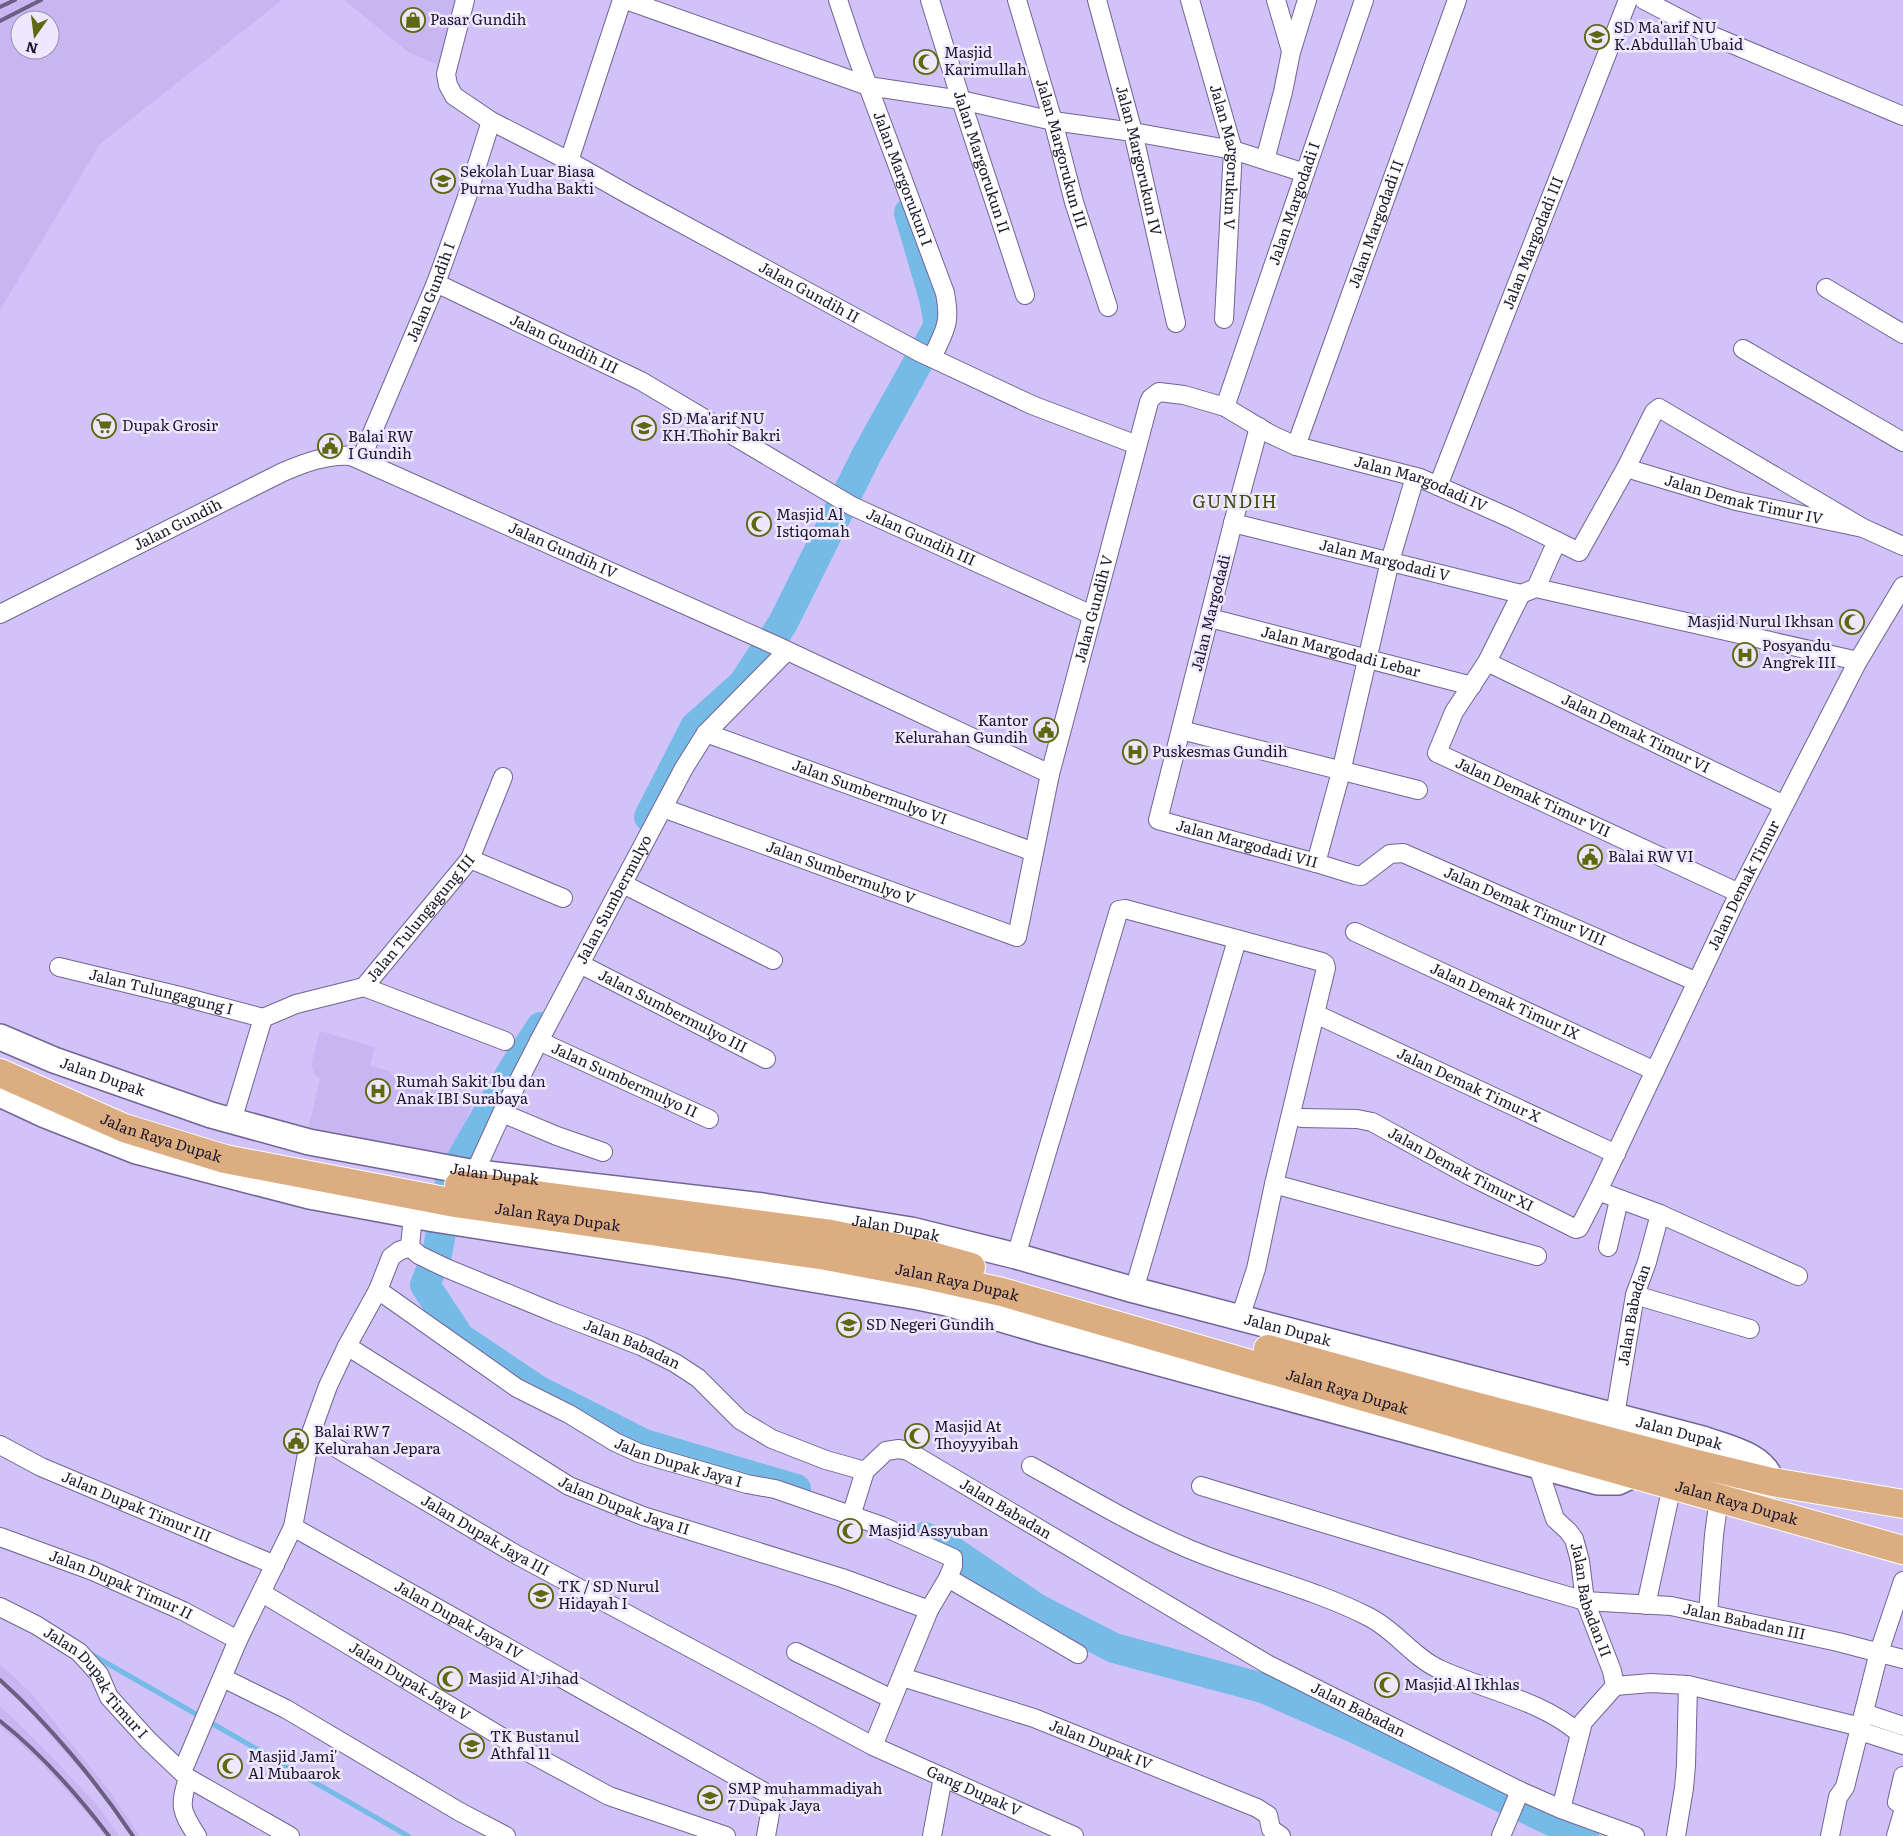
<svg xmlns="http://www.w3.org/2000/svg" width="1903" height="1836" font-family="Literata,serif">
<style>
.built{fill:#c8b6f3;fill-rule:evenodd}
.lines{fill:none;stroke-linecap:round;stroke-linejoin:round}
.stream{stroke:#76bbe7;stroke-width:5}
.river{stroke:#76bbe7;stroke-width:30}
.minor-casing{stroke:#726494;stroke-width:20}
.secondary-casing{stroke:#726494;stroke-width:28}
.primary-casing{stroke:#fff;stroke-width:30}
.minor{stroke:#fff;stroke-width:18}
.secondary{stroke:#fff;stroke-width:25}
.primary{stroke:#ddad82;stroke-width:28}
.rail{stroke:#695f81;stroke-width:4}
.labels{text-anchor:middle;stroke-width:5;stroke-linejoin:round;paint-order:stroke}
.poi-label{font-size:15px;fill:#1c162a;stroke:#eee8ff;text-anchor:start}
.street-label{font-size:15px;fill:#1c162a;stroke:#eee8ff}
.quarter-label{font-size:18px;letter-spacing:1px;fill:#424c12;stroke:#eee8ff}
</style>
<rect width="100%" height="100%" fill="#d1c2f7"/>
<path class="built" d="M0,0H282L100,144L0,310ZM20,20H50V50H20Z
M344,0H462L445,68L408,52Z
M320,1031L375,1047L370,1066L390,1071L393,1076L472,1102L452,1164L307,1134L320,1079L314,1074L311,1064Z
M0,1664L31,1693L111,1793L140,1836H131L105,1798L20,1701L0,1682Z
M0,1706L49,1754L98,1806L119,1836H105L85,1811L39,1761L0,1726Z"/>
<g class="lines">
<path class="stream" d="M91,1654L201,1717
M208,1721L408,1836"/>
<path class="river" d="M649,817L695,727L743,684L783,623L867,454L939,325L934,298L909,213
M541,1027L514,1068L451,1177L437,1254L425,1285L460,1338L539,1391L644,1444L796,1489
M925,1537L946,1547L1036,1608L1114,1648L1263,1688L1352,1727L1584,1836"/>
<defs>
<g id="minor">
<path id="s1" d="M465,0L446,74L448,85L454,96L491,121L569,161L629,195L919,352L1032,405L1137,445"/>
<path d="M626,0L868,86L961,100L1053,121L1133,132L1233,150L1305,173"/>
<path id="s2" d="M838,0L855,51L945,293C951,325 945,329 932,358"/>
<path id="s3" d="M930,0L961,100L1025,295"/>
<path id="s4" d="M1017,0L1053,121L1074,202L1108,307"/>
<path id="s5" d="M1097,0L1133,132L1176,323"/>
<path id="s6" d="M1190,0L1233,150L1224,319"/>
<path d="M1276,0L1291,51"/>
<path d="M1644,0L1713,36L1903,116"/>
<path d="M1265,160L1283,92L1291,52L1307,0"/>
<path d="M569,161L622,0"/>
<path id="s7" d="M436,283L641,381L852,506L1092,615"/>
<path d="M1826,288L1903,334"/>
<path d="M1743,349L1903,442"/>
<path id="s8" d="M1225,407L1364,0"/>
<path id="s9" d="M1259,427L1233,523L1158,820L1316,863L1355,875L1361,876L1390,854L1403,853L1697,982"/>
<path id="s10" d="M1296,446L1457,0"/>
<path id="s11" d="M361,459L436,283L467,197L491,121"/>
<path id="s12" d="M1626,468L1736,501L1863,528L1903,546"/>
<path id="s13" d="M1438,486L1628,0"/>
<path id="s14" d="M1233,523L1521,594L1536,588L1858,661"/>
<path d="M1536,588L1557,541"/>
<path id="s15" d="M1521,594L1487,662L1454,712L1437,753L1739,893"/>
<path id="s16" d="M0,614L283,472C304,463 328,454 351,456L777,646L1050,774"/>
<path id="s17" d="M1210,618L1472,686"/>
<path id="s18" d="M1487,662L1784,805"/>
<path d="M1181,730L1418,790"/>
<path id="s19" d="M706,733L1034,852"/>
<path id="s20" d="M663,808L1017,937L1050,774L1149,402L1151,398L1159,392L1184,395L1225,407L1270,434L1296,446L1420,478L1510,518L1579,552L1626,468L1654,412L1659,408L1863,528"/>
<path d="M470,859L563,898"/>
<path d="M1316,863L1341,772L1390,561L1415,477"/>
<path d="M623,884L773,960"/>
<path id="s21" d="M1355,932L1655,1071"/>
<path id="s22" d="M580,964L766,1059"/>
<path id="s23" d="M59,967L180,996L263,1018"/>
<path d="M364,987L505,1041"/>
<path id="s24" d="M1320,1016L1616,1154"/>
<path id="s25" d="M263,1018L296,1004L364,987L470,859L503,777"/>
<path id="s26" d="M539,1041L709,1119"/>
<path d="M502,1113L557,1136L603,1152"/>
<path id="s27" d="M1301,1118L1357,1119L1372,1122L1470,1176L1576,1229L1579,1228L1598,1191L1739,893L1858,661L1903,586"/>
<path d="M232,1121L263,1018"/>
<path id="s28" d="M475,1172L502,1113L539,1041L684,768L706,733L787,651"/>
<path d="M1274,1184L1537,1256"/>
<path d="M1598,1191L1660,1214L1798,1276"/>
<path id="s29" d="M413,1215L410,1247L419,1255L446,1268L555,1313L641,1346L675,1363L698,1378L740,1420L772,1439L826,1460L865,1471"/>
<path d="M1608,1247L1619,1200"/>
<path d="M1016,1256L1119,910L1125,909L1322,962L1325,964L1326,968L1274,1184L1256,1269L1240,1318"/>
<path id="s30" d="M378,1290L517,1388L569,1414L615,1442L639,1453L747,1484L775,1489L882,1526L953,1558V1566L948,1578L929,1610L873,1746"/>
<path d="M1134,1290L1237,940"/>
<path d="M1635,1295L1750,1329"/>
<path id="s31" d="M347,1346L569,1486L643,1516L842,1578L929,1610"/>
<path id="s32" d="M1615,1415L1635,1295L1647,1262L1660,1214"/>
<path id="s33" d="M311,1433L517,1555L873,1746L1074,1836"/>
<path id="s34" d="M0,1445L41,1467L275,1565"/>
<path id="s35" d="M1537,1464L1555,1519L1568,1531L1574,1539L1580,1561L1585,1601L1612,1671L1615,1686L1583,1722L1561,1809"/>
<path d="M1031,1466C1083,1495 1135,1526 1189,1549C1248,1574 1312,1588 1369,1617C1395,1630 1414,1658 1439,1669C1484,1690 1541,1700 1579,1733"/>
<path id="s36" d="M1201,1486L1415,1551L1585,1601L1671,1606L1838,1642L1903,1659"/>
<path id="s37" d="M851,1516L865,1471L886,1451L899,1449L908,1451L1267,1664L1520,1791L1561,1809L1635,1836"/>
<path id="s38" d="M293,1527L773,1797L766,1836"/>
<path id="s39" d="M0,1537L93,1571L183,1611L238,1640"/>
<path d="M948,1578L1078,1654"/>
<path id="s40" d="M262,1593L515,1745L609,1796L726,1836"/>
<path d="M1646,1605L1672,1486"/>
<path id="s41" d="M0,1607L36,1625L79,1652L99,1674L109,1697L148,1740L188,1778L290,1836"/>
<path d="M1708,1613L1714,1535L1719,1498"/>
<path d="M796,1652L892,1699"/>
<path id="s42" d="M902,1677L1034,1718L1257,1808L1268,1815L1271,1829L1281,1836"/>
<path d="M223,1678L286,1709L460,1812L506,1836"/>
<path d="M1688,1685L1861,1727"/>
<path d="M1615,1686L1651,1683L1688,1685L1686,1765L1684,1788L1676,1836"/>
<path d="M1864,1713L1903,1726"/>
<path d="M1860,1731L1903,1745"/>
<path d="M182,1772L238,1640L293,1527L311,1433L328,1386L347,1346L378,1290L391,1257L399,1251L410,1247"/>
<path d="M1903,1776L1897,1802L1903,1806"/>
<path d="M188,1778C179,1807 181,1811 197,1836"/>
<path d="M932,1836L943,1777"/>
<path d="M1501,1836L1520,1791"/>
<path d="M1830,1836L1838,1797L1845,1787L1879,1652L1903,1581"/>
<path d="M1896,1836L1903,1812"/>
</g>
<g id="secondary">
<path id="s43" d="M0,1037L54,1060L211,1115L309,1142L470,1172L763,1206L911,1230L1016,1256L1134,1290L1703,1439C1727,1448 1764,1454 1772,1482"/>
<path d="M0,1094L45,1115L136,1151L309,1196L434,1219L730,1265L918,1297L947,1303L1042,1331L1598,1482H1618L1633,1475"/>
</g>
<g id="primary">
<path id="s44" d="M0,1073L124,1128L225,1159L455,1203L826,1256L926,1275L1002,1292L1533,1446L1903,1550"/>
<path d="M459,1185L831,1234L925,1254L971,1267"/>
<path d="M1268,1349L1452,1400L1693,1463L1772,1482L1903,1504"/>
</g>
</defs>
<use href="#minor" class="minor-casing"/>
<use href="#secondary" class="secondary-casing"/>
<use href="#primary" class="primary-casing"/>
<use href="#minor" class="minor"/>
<use href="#secondary" class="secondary"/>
<use href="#primary" class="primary"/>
<path class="rail" d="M0,7L15,0
M0,21L41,0
M0,1680C48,1723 97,1782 133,1836
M0,1721C42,1754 77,1794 109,1836"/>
</g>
<defs>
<symbol id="shop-ring" viewBox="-11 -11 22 22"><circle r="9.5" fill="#eee8ff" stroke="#5c6911" stroke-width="1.5"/><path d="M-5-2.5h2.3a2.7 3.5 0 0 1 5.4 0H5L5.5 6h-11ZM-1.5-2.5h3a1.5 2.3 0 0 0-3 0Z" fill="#5c6911"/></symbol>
<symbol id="school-ring" viewBox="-11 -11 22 22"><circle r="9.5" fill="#eee8ff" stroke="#5c6911" stroke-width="1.5"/><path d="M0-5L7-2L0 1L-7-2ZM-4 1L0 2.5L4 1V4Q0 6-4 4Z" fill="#5c6911"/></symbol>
<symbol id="mosque-ring" viewBox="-11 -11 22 22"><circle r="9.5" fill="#eee8ff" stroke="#5c6911" stroke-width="1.5"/><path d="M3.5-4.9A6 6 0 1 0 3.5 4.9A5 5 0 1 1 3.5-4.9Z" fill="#5c6911"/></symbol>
<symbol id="supermarket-ring" viewBox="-11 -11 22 22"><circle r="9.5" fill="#eee8ff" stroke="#5c6911" stroke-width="1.5"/><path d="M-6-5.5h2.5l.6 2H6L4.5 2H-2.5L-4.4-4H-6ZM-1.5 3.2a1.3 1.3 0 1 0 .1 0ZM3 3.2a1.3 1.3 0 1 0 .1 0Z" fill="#5c6911"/></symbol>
<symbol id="civic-ring" viewBox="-11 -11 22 22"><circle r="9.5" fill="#eee8ff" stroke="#5c6911" stroke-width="1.5"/><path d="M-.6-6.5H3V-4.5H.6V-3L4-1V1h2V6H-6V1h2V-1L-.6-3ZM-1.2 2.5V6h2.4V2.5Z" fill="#5c6911"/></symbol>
<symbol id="hospital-ring" viewBox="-11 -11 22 22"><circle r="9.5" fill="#eee8ff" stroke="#5c6911" stroke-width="1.5"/><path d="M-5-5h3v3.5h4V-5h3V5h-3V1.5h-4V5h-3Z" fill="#5c6911"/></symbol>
</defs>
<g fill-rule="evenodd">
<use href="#shop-ring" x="399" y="6" width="28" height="28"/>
<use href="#school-ring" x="1583" y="23" width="28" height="28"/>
<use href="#mosque-ring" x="912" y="48" width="28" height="28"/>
<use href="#school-ring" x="429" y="167" width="28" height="28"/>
<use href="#supermarket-ring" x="90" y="412" width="28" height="28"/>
<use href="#school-ring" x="630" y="414" width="28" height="28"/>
<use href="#civic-ring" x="316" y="432" width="28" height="28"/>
<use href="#mosque-ring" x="745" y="510" width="28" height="28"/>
<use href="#mosque-ring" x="1838" y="608" width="28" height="28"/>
<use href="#hospital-ring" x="1731" y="641" width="28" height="28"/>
<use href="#civic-ring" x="1032" y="716" width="28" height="28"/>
<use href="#hospital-ring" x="1121" y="738" width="28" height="28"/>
<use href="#civic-ring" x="1576" y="843" width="28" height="28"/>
<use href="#hospital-ring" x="364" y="1077" width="28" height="28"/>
<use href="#school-ring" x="835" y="1311" width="28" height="28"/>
<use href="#mosque-ring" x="903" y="1422" width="28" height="28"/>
<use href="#civic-ring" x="282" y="1427" width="28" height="28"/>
<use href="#mosque-ring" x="836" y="1517" width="28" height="28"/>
<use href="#school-ring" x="527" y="1582" width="28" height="28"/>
<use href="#mosque-ring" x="436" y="1665" width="28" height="28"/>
<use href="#mosque-ring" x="1373" y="1671" width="28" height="28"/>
<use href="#school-ring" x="458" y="1732" width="28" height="28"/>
<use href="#mosque-ring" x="216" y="1752" width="28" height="28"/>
<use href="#school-ring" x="696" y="1784" width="28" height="28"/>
</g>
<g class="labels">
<g class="poi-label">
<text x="430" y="25">Pasar Gundih</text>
<text x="1614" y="33">SD Ma'arif NU<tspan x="1614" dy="17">K.Abdullah Ubaid</tspan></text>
<text x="944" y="58">Masjid<tspan x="944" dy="17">Karimullah</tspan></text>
<text x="460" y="177">Sekolah Luar Biasa<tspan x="460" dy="17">Purna Yudha Bakti</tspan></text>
<text x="662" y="424">SD Ma'arif NU<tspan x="662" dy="17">KH.Thohir Bakri</tspan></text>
<text x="122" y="431">Dupak Grosir</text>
<text x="348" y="442">Balai RW<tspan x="348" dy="17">I Gundih</tspan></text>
<text x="776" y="520">Masjid Al<tspan x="776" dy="17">Istiqomah</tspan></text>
<text x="1834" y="627" text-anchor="end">Masjid Nurul Ikhsan</text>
<text x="1762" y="651">Posyandu<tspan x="1762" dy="17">Angrek III</tspan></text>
<text x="1028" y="726" text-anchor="end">Kantor<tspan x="1028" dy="17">Kelurahan Gundih</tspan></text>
<text x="1152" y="757">Puskesmas Gundih</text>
<text x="1608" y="862">Balai RW VI</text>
<text x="396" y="1087">Rumah Sakit Ibu dan<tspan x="396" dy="17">Anak IBI Surabaya</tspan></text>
<text x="866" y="1330">SD Negeri Gundih</text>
<text x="934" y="1432">Masjid At<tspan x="934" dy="17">Thoyyyibah</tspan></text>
<text x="314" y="1437">Balai RW 7<tspan x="314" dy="17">Kelurahan Jepara</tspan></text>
<text x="868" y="1536">Masjid Assyuban</text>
<text x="558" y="1592">TK / SD Nurul<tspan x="558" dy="17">Hidayah I</tspan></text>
<text x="468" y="1684">Masjid Al Jihad</text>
<text x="1404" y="1690">Masjid Al Ikhlas</text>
<text x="490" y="1742">TK Bustanul<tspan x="490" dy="17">Athfal 11</tspan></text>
<text x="248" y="1762">Masjid Jami'<tspan x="248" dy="17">Al Mubaarok</tspan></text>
<text x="728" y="1794">SMP muhammadiyah<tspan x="728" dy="17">7 Dupak Jaya</tspan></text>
</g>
<g class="street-label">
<text dy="5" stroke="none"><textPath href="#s4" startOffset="160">Jalan Margorukun III</textPath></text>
<text dy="5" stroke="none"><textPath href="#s6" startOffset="162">Jalan Margorukun V</textPath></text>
<text dy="5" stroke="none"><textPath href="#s5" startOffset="166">Jalan Margorukun IV</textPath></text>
<text dy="5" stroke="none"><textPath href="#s3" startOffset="170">Jalan Margorukun II</textPath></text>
<text dy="5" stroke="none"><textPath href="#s2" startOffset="190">Jalan Margorukun I</textPath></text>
<text dy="5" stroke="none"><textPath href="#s8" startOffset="215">Jalan Margodadi I</textPath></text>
<text dy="5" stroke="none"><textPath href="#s10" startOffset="236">Jalan Margodadi II</textPath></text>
<text dy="5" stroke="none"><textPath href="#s13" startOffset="261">Jalan Margodadi III</textPath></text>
<text dy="5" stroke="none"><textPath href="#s11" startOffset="181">Jalan Gundih I</textPath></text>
<text dy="5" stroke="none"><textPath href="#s1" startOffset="506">Jalan Gundih II</textPath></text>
<text dy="5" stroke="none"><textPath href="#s7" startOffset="142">Jalan Gundih III</textPath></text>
<text dy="5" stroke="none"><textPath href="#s20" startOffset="1222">Jalan Margodadi IV</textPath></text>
<text dy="5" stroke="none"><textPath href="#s12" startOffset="122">Jalan Demak Timur IV</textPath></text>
<text dy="5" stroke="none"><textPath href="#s16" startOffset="199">Jalan Gundih</textPath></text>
<text dy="5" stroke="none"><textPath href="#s7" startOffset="548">Jalan Gundih III</textPath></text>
<text dy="5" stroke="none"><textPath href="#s16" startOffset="619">Jalan Gundih IV</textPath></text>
<text dy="5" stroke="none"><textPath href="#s14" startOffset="156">Jalan Margodadi V</textPath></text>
<text dy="5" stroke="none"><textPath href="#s20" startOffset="714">Jalan Gundih V</textPath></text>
<text transform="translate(1211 613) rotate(-76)" y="5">Jalan Margodadi</text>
<text dy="5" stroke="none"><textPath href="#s17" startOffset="135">Jalan Margodadi Lebar</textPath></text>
<text dy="5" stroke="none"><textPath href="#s18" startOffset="165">Jalan Demak Timur VI</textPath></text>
<text dy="5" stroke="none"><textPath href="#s19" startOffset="174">Jalan Sumbermulyo VI</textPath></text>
<text dy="5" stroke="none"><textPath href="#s15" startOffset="286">Jalan Demak Timur VII</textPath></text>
<text dy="5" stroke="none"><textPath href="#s9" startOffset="498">Jalan Margodadi VII</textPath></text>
<text dy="5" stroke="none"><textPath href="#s20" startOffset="189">Jalan Sumbermulyo V</textPath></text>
<text dy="5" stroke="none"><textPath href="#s27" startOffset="685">Jalan Demak Timur</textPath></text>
<text dy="5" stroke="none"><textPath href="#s28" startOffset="306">Jalan Sumbermulyo</textPath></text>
<text dy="5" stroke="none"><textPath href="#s9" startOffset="799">Jalan Demak Timur VIII</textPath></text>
<text dy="5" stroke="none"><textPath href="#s25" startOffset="195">Jalan Tulungagung III</textPath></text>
<text dy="5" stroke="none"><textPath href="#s23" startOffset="105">Jalan Tulungagung I</textPath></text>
<text dy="5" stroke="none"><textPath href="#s21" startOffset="165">Jalan Demak Timur IX</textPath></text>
<text dy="5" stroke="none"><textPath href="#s22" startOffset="104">Jalan Sumbermulyo III</textPath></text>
<text dy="5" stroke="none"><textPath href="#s43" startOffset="110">Jalan Dupak</textPath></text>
<text dy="5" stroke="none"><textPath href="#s26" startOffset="94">Jalan Sumbermulyo II</textPath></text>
<text dy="5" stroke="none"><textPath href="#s24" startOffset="164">Jalan Demak Timur X</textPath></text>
<text dy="5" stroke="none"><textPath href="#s44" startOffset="174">Jalan Raya Dupak</textPath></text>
<text dy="5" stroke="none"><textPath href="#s27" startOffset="172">Jalan Demak Timur XI</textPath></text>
<text dy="5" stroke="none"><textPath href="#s43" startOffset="515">Jalan Dupak</textPath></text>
<text dy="5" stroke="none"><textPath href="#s44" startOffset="579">Jalan Raya Dupak</textPath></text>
<text dy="5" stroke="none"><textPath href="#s43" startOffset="920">Jalan Dupak</textPath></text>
<text dy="5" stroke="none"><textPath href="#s44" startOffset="984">Jalan Raya Dupak</textPath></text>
<text dy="5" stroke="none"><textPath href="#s32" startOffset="102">Jalan Babadan</textPath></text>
<text dy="5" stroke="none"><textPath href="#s43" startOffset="1325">Jalan Dupak</textPath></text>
<text dy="5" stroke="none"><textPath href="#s29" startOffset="275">Jalan Babadan</textPath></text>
<text dy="5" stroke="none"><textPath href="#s44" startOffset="1389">Jalan Raya Dupak</textPath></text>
<text dy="5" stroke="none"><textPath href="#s43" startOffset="1730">Jalan Dupak</textPath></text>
<text dy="5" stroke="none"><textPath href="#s30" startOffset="349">Jalan Dupak Jaya I</textPath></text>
<text dy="5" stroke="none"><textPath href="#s44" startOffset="1794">Jalan Raya Dupak</textPath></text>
<text dy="5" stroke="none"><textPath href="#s31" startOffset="321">Jalan Dupak Jaya II</textPath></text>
<text dy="5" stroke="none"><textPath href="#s34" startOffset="150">Jalan Dupak Timur III</textPath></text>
<text dy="5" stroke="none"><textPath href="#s37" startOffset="212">Jalan Babadan</textPath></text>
<text dy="5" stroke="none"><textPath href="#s33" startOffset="202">Jalan Dupak Jaya III</textPath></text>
<text dy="5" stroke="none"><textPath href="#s39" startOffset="130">Jalan Dupak Timur II</textPath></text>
<text dy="5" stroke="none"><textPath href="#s35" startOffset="149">Jalan Babadan II</textPath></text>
<text dy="5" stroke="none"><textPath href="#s38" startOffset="190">Jalan Dupak Jaya IV</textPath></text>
<text dy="5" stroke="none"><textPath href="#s36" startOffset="562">Jalan Babadan III</textPath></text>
<text dy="5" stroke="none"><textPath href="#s40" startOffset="172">Jalan Dupak Jaya V</textPath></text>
<text dy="5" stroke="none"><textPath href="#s41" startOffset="125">Jalan Dupak Timur I</textPath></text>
<text dy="5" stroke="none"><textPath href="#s37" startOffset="618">Jalan Babadan</textPath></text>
<text dy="5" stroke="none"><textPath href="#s42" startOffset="210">Jalan Dupak IV</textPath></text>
<text dy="5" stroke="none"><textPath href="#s33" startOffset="754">Gang Dupak V</textPath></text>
</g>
<g class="quarter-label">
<text x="1235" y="508">GUNDIH</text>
</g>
</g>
<g transform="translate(35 35) rotate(194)"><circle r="24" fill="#eee8ff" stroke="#9a94aa"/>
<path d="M0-4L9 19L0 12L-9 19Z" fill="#5c6911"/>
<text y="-8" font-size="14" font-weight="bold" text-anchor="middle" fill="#1c162a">N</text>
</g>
</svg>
